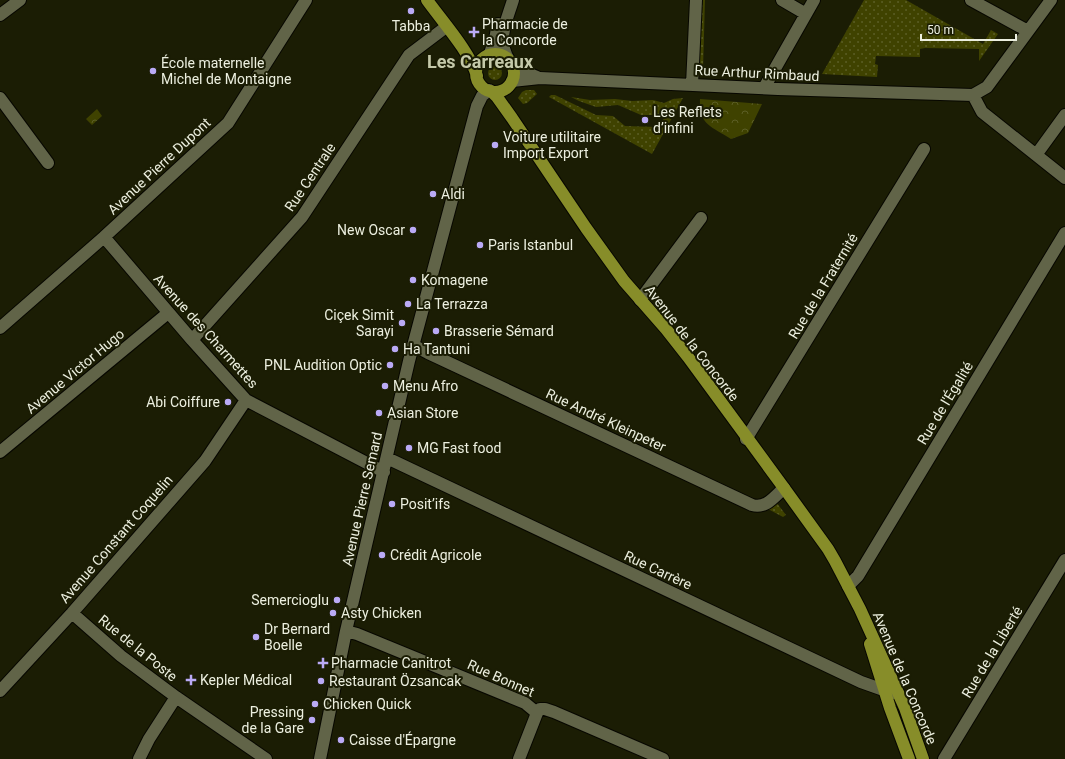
<svg xmlns="http://www.w3.org/2000/svg" width="1065" height="759" font-family="Roboto,sans-serif">
<style>
.grass{fill:url(#grass-dots)}
.forest{fill:url(#forest-crowns)}
.lines{fill:none;stroke-linecap:round;stroke-linejoin:round}
.minor-casing{stroke:#070700;stroke-width:14}
.major-casing{stroke:#070700;stroke-width:14}
.minor{stroke:#616448;stroke-width:12}
.major{stroke:#878d29;stroke-width:12}
.poi-dot{fill:#baaaf6;stroke:#1b1d04;stroke-width:1.5}
.labels{text-anchor:middle;stroke-width:4;stroke-linejoin:round;paint-order:stroke}
.poi-label{font-size:14px;fill:#ecefdf;stroke:#1b1d04;text-anchor:start}
.street-label{font-size:14px;fill:#ecefdf;stroke:#1b1d04}
.district-label{font-size:18px;font-weight:bold;fill:#c5c9aa;stroke:#1b1d04}
</style>
<defs>
<pattern id="grass-dots" width="8" height="8" patternUnits="userSpaceOnUse"><rect width="8" height="8" fill="#3f4200"/><path d="M2 2h.1M6 6h.1" fill="none" stroke="#5b5e25" stroke-width="1.8" stroke-linecap="round"/></pattern>
<pattern id="forest-crowns" width="20" height="18" patternUnits="userSpaceOnUse"><rect width="20" height="18" fill="#3f4200"/><path d="M2 6a3 3 0 1 1 6 0M12 15a3 3 0 1 1 6 0" fill="none" stroke="#5b5e25"/></pattern>
</defs>
<rect width="100%" height="100%" fill="#1b1d04"/>
<path class="grass" d="M701,0H705L703,69L698,68Z
M864,0H906L983,44L991,30L998,34L979,61V49L925,48L920,49V57L876,56L875,64L878,65L877,77L822,74Z
M488 73a7 7 0 1 1 14 0a7 7 0 1 1-14 0Z
M526,90H534L537,94L527,103L523,104L518,98L522,92Z
M551,95H555L596,115L613,116L625,126L657,127L667,115H641L618,105L596,107L579,101L571,97L590,100L615,99L632,101L653,100L664,103L673,99L683,98L652,154L549,97Z
M776,502L786,515L783,517L768,509Z"/>
<path class="forest" d="M700,99L762,104L748,133L731,139C711,126 699,125 700,99Z
M97,109L102,116L92,125L86,119Z"/>
<g class="lines">
<defs>
<path id="minor" d="M782,0L806,14
M971,0L1028,31
M0,15L20,0
M489,56L495,39L498,24
M509,60C496,40 507,20 513,0
M511,63L518,69L537,77
M512,81L540,78L778,89L973,95
M692,85L696,0
M764,88L814,0
M973,95L982,112L1065,178
M973,95L987,87L1051,0
M0,98L48,163
M1036,155L1065,115
M104,237L192,340L246,400L384,472
M640,300L701,218
M0,328L104,237L228,123L306,0
M192,340L302,217L409,55L446,27
M413,345L428,353L752,505C766,509 774,497 784,488
M746,439L924,149
M0,452L168,313
M387,458L861,682L892,693
M848,586L858,576L1065,233
M72,613L121,656L176,697L266,759
M346,631L357,634L525,703L537,713
M0,691L72,613L205,461L246,400
M537,713L540,709H545L554,712L663,759
M139,759L149,739L176,697
M320,759L346,631L409,361L477,106L482,96L489,90
M519,759L537,713
M944,759L1065,560"/>
<path id="major" d="M427,0C442,21 470,52 477,76
M476 73a19 19 0 1 1 38 0a19 19 0 1 1-38 0Z
M491,91L497,97L512,118L586,228L624,281L666,329L688,357L784,488L828,549L835,561L860,609L905,708L923,759
M870,644L890,708L909,759"/>
</defs>
<use href="#minor" class="minor-casing"/>
<use href="#major" class="major-casing"/>
<use href="#minor" class="minor"/>
<use href="#major" class="major"/>
</g>
<g class="poi-dot">
<circle cx="411" cy="11" r="4"/>
<path d="M472 26h4v4h4v4h-4v4h-4v-4h-4v-4h4z"/>
<circle cx="153" cy="71" r="4"/>
<circle cx="645" cy="120" r="4"/>
<circle cx="495" cy="145" r="4"/>
<circle cx="433" cy="194" r="4"/>
<circle cx="413" cy="230" r="4"/>
<circle cx="480" cy="245" r="4"/>
<circle cx="413" cy="280" r="4"/>
<circle cx="408" cy="304" r="4"/>
<circle cx="402" cy="323" r="4"/>
<circle cx="436" cy="331" r="4"/>
<circle cx="395" cy="349" r="4"/>
<circle cx="390" cy="365" r="4"/>
<circle cx="385" cy="386" r="4"/>
<circle cx="228" cy="402" r="4"/>
<circle cx="379" cy="413" r="4"/>
<circle cx="409" cy="448" r="4"/>
<circle cx="392" cy="504" r="4"/>
<circle cx="382" cy="555" r="4"/>
<circle cx="337" cy="600" r="4"/>
<circle cx="333" cy="613" r="4"/>
<circle cx="256" cy="637" r="4"/>
<path d="M321 657h4v4h4v4h-4v4h-4v-4h-4v-4h4z"/>
<path d="M189 674h4v4h4v4h-4v4h-4v-4h-4v-4h4z"/>
<circle cx="321" cy="681" r="4"/>
<circle cx="315" cy="704" r="4"/>
<circle cx="312" cy="720" r="4"/>
<circle cx="341" cy="740" r="4"/>
</g>
<g class="labels">
<g class="poi-label">
<text x="482" y="29">Pharmacie de<tspan x="482" dy="16">la Concorde</tspan></text>
<text x="411" y="31" text-anchor="middle">Tabba</text>
<text x="161" y="68">École maternelle<tspan x="161" dy="16">Michel de Montaigne</tspan></text>
<text x="653" y="117">Les Reflets<tspan x="653" dy="16">d’infini</tspan></text>
<text x="503" y="142">Voiture utilitaire<tspan x="503" dy="16">Import Export</tspan></text>
<text x="441" y="199">Aldi</text>
<text x="405" y="235" text-anchor="end">New Oscar</text>
<text x="488" y="250">Paris Istanbul</text>
<text x="421" y="285">Komagene</text>
<text x="416" y="309">La Terrazza</text>
<text x="394" y="320" text-anchor="end">Ciçek Simit<tspan x="394" dy="16">Sarayi</tspan></text>
<text x="444" y="336">Brasserie Sémard</text>
<text x="403" y="354">Ha Tantuni</text>
<text x="382" y="370" text-anchor="end">PNL Audition Optic</text>
<text x="393" y="391">Menu Afro</text>
<text x="220" y="407" text-anchor="end">Abi Coiffure</text>
<text x="387" y="418">Asian Store</text>
<text x="417" y="453">MG Fast food</text>
<text x="400" y="509">Posit’ifs</text>
<text x="390" y="560">Crédit Agricole</text>
<text x="329" y="605" text-anchor="end">Semercioglu</text>
<text x="341" y="618">Asty Chicken</text>
<text x="264" y="634">Dr Bernard<tspan x="264" dy="16">Boelle</tspan></text>
<text x="331" y="668">Pharmacie Canitrot</text>
<text x="200" y="685">Kepler Médical</text>
<text x="329" y="686">Restaurant Özsancak</text>
<text x="323" y="709">Chicken Quick</text>
<text x="304" y="717" text-anchor="end">Pressing<tspan x="304" dy="16">de la Gare</tspan></text>
<text x="349" y="745">Caisse d'Épargne</text>
</g>
<g class="street-label">
<text transform="translate(757 73) rotate(3)" y="5">Rue Arthur Rimbaud</text>
<text transform="translate(159 166) rotate(-43)" y="5">Avenue Pierre Dupont</text>
<text transform="translate(310 177) rotate(-56)" y="5">Rue Centrale</text>
<text transform="translate(823 286) rotate(-59)" y="5">Rue de la Fraternité</text>
<text transform="translate(206 331) rotate(48)" y="5">Avenue des Charmettes</text>
<text transform="translate(692 343) rotate(52)" y="5">Avenue de la Concorde</text>
<text transform="translate(75 371) rotate(-40)" y="5">Avenue Victor Hugo</text>
<text transform="translate(945 403) rotate(-59)" y="5">Rue de l'Égalité</text>
<text transform="translate(606 420) rotate(25)" y="5">Rue André Kleinpeter</text>
<text transform="translate(362 499) rotate(-77)" y="5">Avenue Pierre Semard</text>
<text transform="translate(116 539) rotate(-49)" y="5">Avenue Constant Coquelin</text>
<text transform="translate(658 570) rotate(25)" y="5">Rue Carrère</text>
<text transform="translate(138 648) rotate(39)" y="5">Rue de la Poste</text>
<text transform="translate(992 652) rotate(-59)" y="5">Rue de la Liberté</text>
<text transform="translate(501 678) rotate(24)" y="5">Rue Bonnet</text>
<text transform="translate(905 678) rotate(67)" y="5">Avenue de la Concorde</text>
</g>
<g class="district-label">
<text x="480" y="68">Les Carreaux</text>
</g>
</g>
<path d="M921 34v6h95v-6" fill="none" stroke="#ecefdf" stroke-width="2"/>
<text x="927" y="34" font-size="12" fill="#ecefdf" stroke="#1b1d04" stroke-width="3" paint-order="stroke">50 m</text>
</svg>
